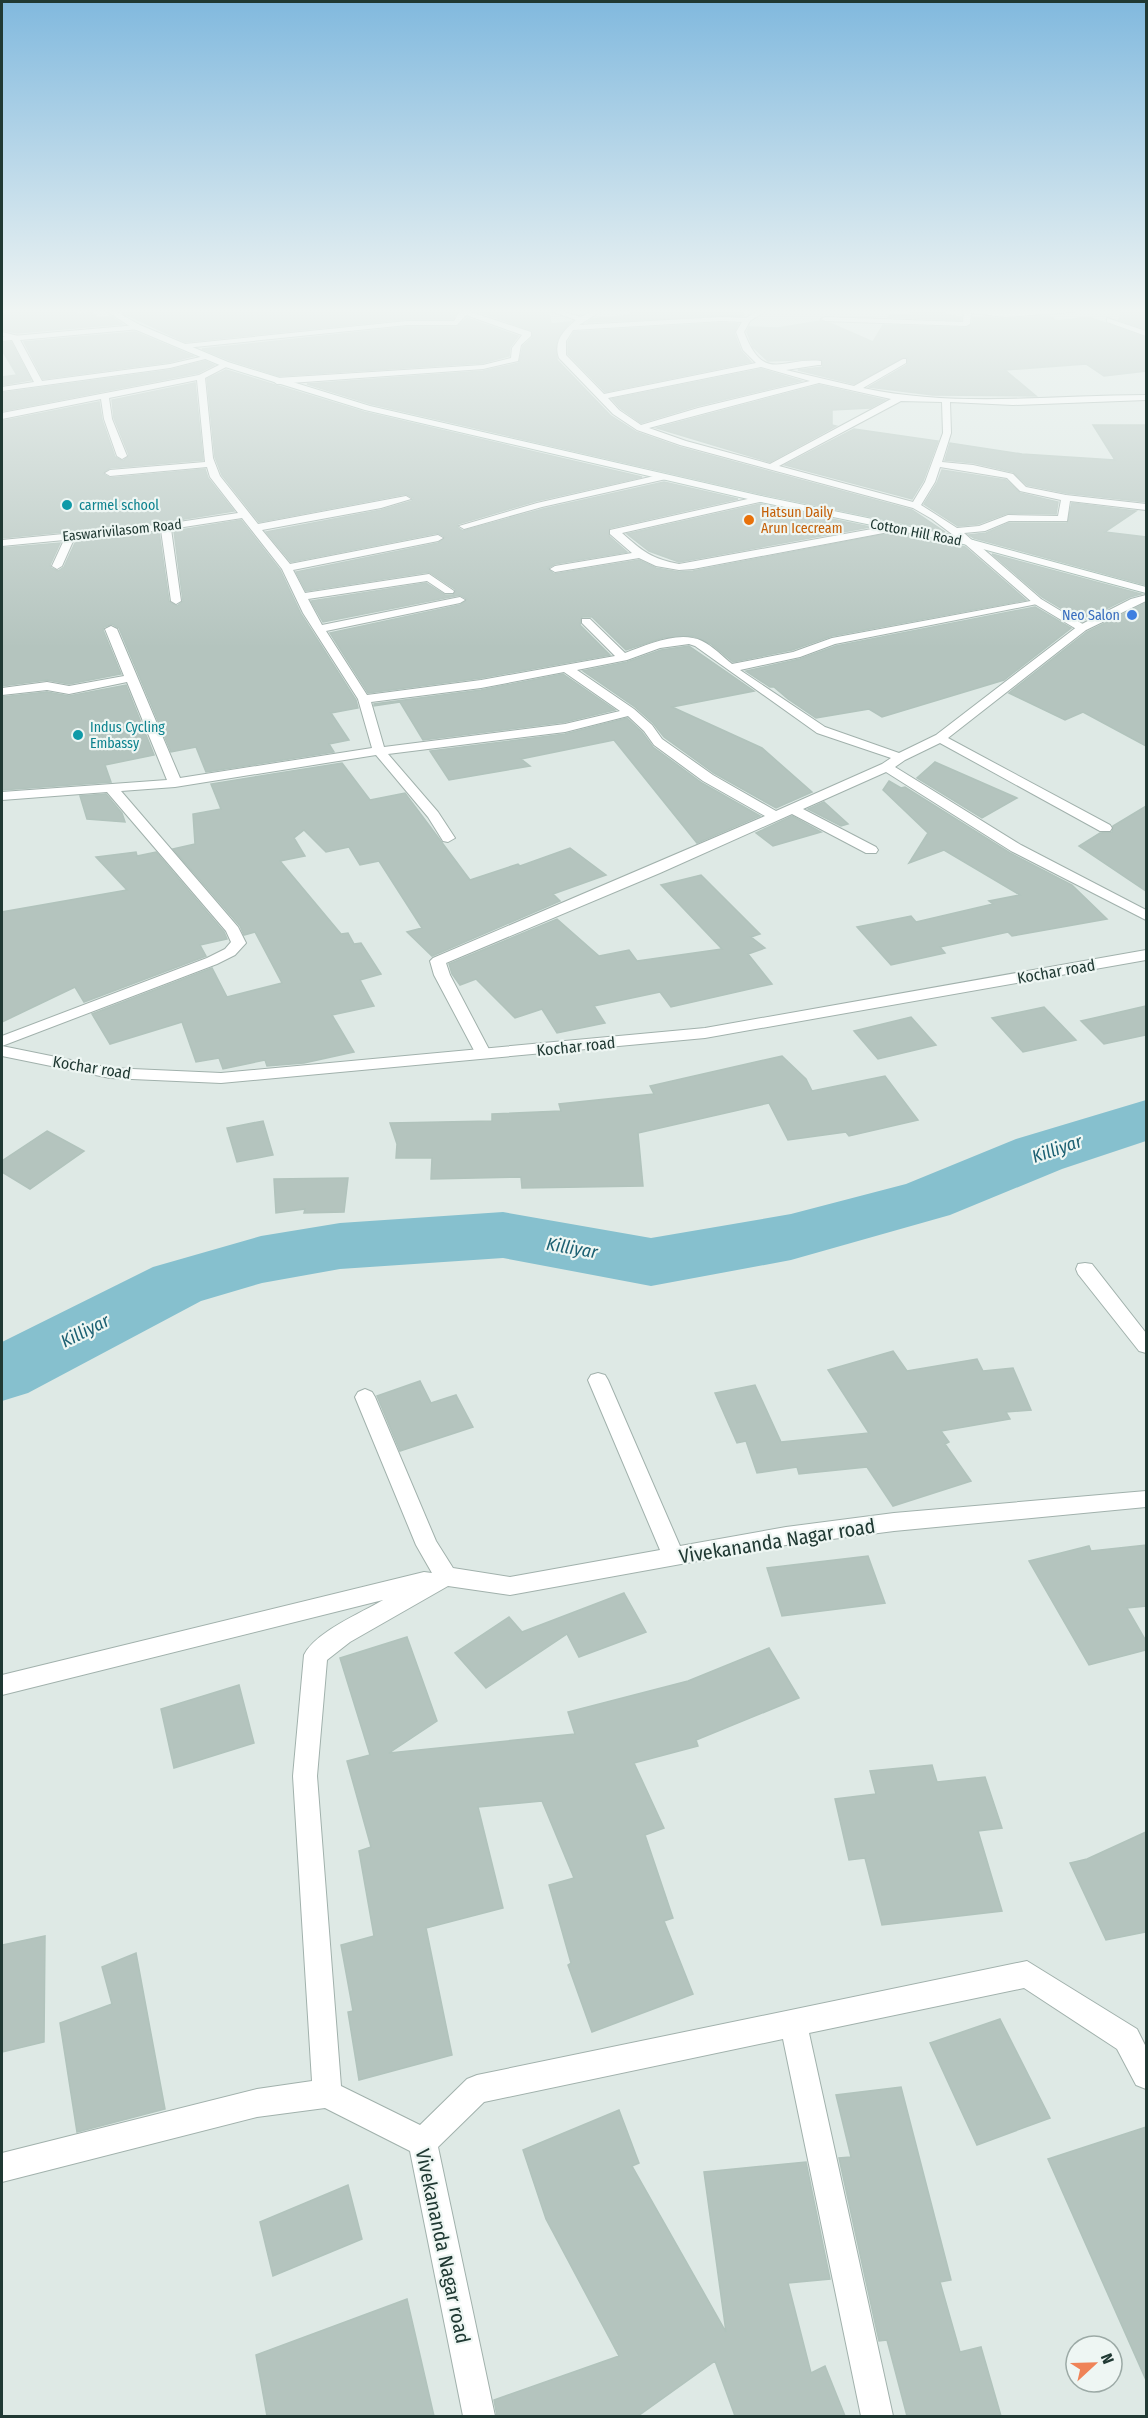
<svg xmlns="http://www.w3.org/2000/svg" width="1148" height="2418" font-family="'Fira Sans Condensed',sans-serif">
<style>
.lines{fill:none;stroke-linecap:round;stroke-linejoin:round}
.river{fill:#86c0ce;fill-rule:evenodd}
.building{fill:#b4c4be;stroke:#b1c3bc;stroke-width:1.5}
.service-casing{stroke:#a1b1ac;stroke-width:2}
.minor-casing{stroke:#a1b1ac;stroke-width:2}
.tertiary-casing{stroke:#a1b1ac;stroke-width:2}
.secondary-casing{stroke:#9eb5ad;stroke-width:2}
.service{fill:#fff;fill-rule:evenodd}
.minor{fill:#fff;fill-rule:evenodd}
.tertiary{fill:#fff;fill-rule:evenodd}
.secondary{fill:#fff;fill-rule:evenodd}
.culture-dot{fill:#0f9aa8;stroke:#eef6f3;stroke-width:2}
.food-dot{fill:#e8710a;stroke:#eef6f3;stroke-width:2}
.shop-dot{fill:#3f7fe0;stroke:#eef6f3;stroke-width:2}
.labels{text-anchor:middle;stroke-width:4.5;stroke-linejoin:round;paint-order:stroke}
.far-culture-label{font-size:14px;fill:#0d838f;stroke:#eef6f3;text-anchor:start}
.far-food-label{font-size:14px;fill:#c56008;stroke:#eef6f3;text-anchor:start}
.far-street-label{font-size:14px;fill:#203933;stroke:#eef6f3}
.far-shop-label{font-size:14px;fill:#366cbe;stroke:#eef6f3;text-anchor:end}
.street-label{font-size:16px;fill:#203933;stroke:#eef6f3}
.water-label{font-size:18px;font-style:italic;fill:#1c6072;stroke:#eef6f3}
.near-street-label{font-size:20px;fill:#203933;stroke:#eef6f3}
</style>
<rect width="100%" height="100%" fill="#dee9e5"/>
<g class="lines">
<path class="river" d="M1146,1100V1141L1062,1169L950,1215L791,1260L651,1286L503,1258L340,1269L262,1283L201,1301L28,1393L2,1401V1342L153,1267L261,1236L340,1223L503,1212L651,1238L791,1214L906,1184L1016,1139Z"/>
</g>
<path class="building" d="M31,310H73L78,314L92,312L98,318L110,316L122,324L17,333L2,330V314Z
M143,310H459L453,319H407L185,342L123,313Z
M474,310H546L549,313L551,324L570,322L557,340V360L611,416L636,432L679,447L912,510L945,532L761,494L371,404L307,384L483,371L519,363L523,346L532,338L533,331Z
M628,310H743V316L588,322L592,319L633,315Z
M909,310H944L946,315L961,317V320L888,317L890,314L911,315Z
M1122,310L1146,311V329L1119,320Z
M1050,316L1057,321L1089,317L1146,338V371L1104,376L1086,364L1005,370L1036,396L933,395L869,387L907,365L908,359L906,357L854,384L798,370L823,367L821,359L768,361L753,347L747,332L749,327L778,328L820,321L832,324L873,342L883,325L966,328L972,324L973,317L1006,319Z
M467,318L518,336L510,347L509,356L483,363L279,376L229,360L202,349L407,327H457Z
M722,323L738,324L734,333L741,351L751,362L605,392L568,354V342L574,332Z
M135,332L193,356L170,362L43,379L24,342Z
M11,342L31,380L2,385V377L17,375L2,350V343Z
M205,361L214,365L198,373L2,411V393L170,370Z
M761,369L801,381L697,406L641,423L620,408L612,399Z
M226,370L364,412L642,477L536,501L458,524L457,527L463,531L543,509L664,482L738,499L610,528L609,536L627,552L555,564L548,568L554,574L639,560L656,568L679,572L693,571L896,532L965,547L1026,600L832,636L792,650L733,662L711,644L693,636L663,638L626,650L592,617H582L580,625L610,655L481,678L368,693L330,633L460,605L467,599L460,595L323,622L311,601L426,583L445,595H453L456,590L429,572L306,591L296,572L438,543L445,537L438,533L291,562L266,532L381,510L412,501L413,498L406,494L259,522L222,475L215,457L207,379Z
M195,383L203,460L110,468L103,474L110,478L205,469L208,478L234,511L166,522L2,538V421L99,402L102,420L115,457L123,461L129,455L114,418L112,400Z
M819,385L885,400L870,408L832,410V425L836,426L770,462L657,428Z
M1093,425H1146V502L1066,493L1027,485L1013,472L974,463L945,460L950,443L1022,454L1115,460Z
M854,429L938,441L923,481L912,499L785,465Z
M942,470L1006,480L1020,493L1058,502L1056,514L1008,513L978,524L958,526L924,504L937,483Z
M1072,503L1136,511L1105,532L1146,537V585L974,538L969,535L986,533L1009,523H1067Z
M760,504L870,527L679,562L649,551L627,534Z
M241,520L280,570L301,614L356,700L358,708L331,713L349,740L329,744L334,752L206,772L196,747L171,752L119,628L112,624L104,627L103,630L121,674L69,684L47,680L2,686V548L60,543L50,565L51,568L58,571L64,567L76,541L159,532L169,601L177,606L183,601L174,531Z
M992,554L1141,594L1130,597L1082,621L1042,597Z
M1146,603V746L1083,712L1065,720L1009,693L1087,632Z
M1035,607L1071,628L1004,680L882,717L869,709L816,718L788,699L774,687H770L746,671L800,659L836,646Z
M689,646L754,691L672,707L762,748L812,792L776,808L714,773L664,737L653,723L635,707L583,671L627,662L661,650Z
M563,674L615,710L565,722L423,740L400,702L374,706V704L481,690Z
M126,685L154,755L105,765L111,782L2,790V697L47,692L69,696Z
M627,718L642,732L653,747L702,783L760,816L697,843L614,740L521,759L530,766L449,780L430,751L565,734Z
M935,762L1017,798L982,818L917,778Z
M342,763L370,800L405,793L470,880L518,864L520,866L570,848L606,875L553,894L560,901L432,956L407,932L422,928L379,861L360,865L349,847L326,852L304,830L294,838L305,856L280,861L341,934L348,933L354,944L361,943L381,974L360,980L374,1006L332,1015L354,1052L304,1063L267,1066L265,1060L223,1069L219,1058L196,1062L182,1022L110,1044L92,1014L212,968L227,997L282,983L255,932L244,935L240,926L173,849L195,844L193,814L221,809L211,784Z
M889,781L901,788L905,787L1010,853L1072,885L1107,919L1012,936L1008,932L940,947L945,953L891,965L857,927L911,916L916,922L993,904L989,901L1020,895L944,850L909,863L928,833L883,790Z
M106,794L122,813L125,822L87,819L80,796Z
M824,802L848,824L841,826L808,809Z
M1146,806V891L1079,846L1100,833L1112,832L1113,826Z
M792,816L821,832L773,846L756,833Z
M136,852L137,856L156,852L224,932L227,939L200,945L206,956L84,1002L75,987L2,1022V912L127,890L96,857Z
M701,875L760,934L751,937L765,948L748,954L772,984L671,1007L660,992L594,1006L605,1023L557,1033L542,1009L515,1018L476,979L460,985L452,974L449,964L557,919L599,956L629,950L637,961L722,949L661,885Z
M1146,1006V1035L1104,1044L1081,1021Z
M1044,1007L1076,1040L1023,1052L992,1018Z
M911,1017L936,1045L878,1059L854,1031Z
M782,1056L806,1079L812,1091L885,1076L918,1120L849,1136L846,1132L788,1140L769,1103L638,1133L643,1186L522,1188L521,1177L431,1179L432,1158H396L397,1144L390,1123L492,1121V1114L561,1111L559,1104L654,1094L650,1086Z
M263,1121L273,1155L237,1162L227,1128Z
M47,1131L84,1151L30,1189L2,1172V1161Z
M348,1178L344,1212L304,1213L305,1209L276,1213L274,1179Z
M893,1351L907,1371L977,1359L983,1371L1013,1368L1031,1410L1006,1412L1010,1419L941,1431L949,1442L945,1444L971,1481L893,1506L867,1467L799,1474L797,1467L757,1473L746,1441L737,1443L715,1393L755,1385L781,1442L869,1433L828,1370Z
M420,1381L431,1403L456,1395L473,1427L400,1451L377,1396Z
M1146,1545V1606L1127,1608L1146,1641V1650L1089,1665L1029,1561L1089,1546L1091,1551Z
M868,1556L885,1603L782,1616L767,1568Z
M624,1593L646,1632L579,1657L567,1634L486,1688L455,1653L509,1617L522,1632Z
M407,1637L437,1721L389,1753L575,1734L568,1712L688,1681L769,1648L799,1698L696,1740L698,1746L634,1763L664,1828L645,1835L673,1918L664,1921L693,1994L592,2032L568,1965L571,1963L549,1885L574,1878L542,1801L478,1807L503,1908L426,1928L452,2055L359,2080L348,2012L353,2011L341,1945L374,1936L359,1851L371,1847L347,1761L370,1755L340,1658Z
M239,1685L254,1743L174,1768L161,1709Z
M932,1765L937,1782L985,1777L1002,1828L978,1831L1002,1911L882,1925L865,1858L849,1860L835,1799L876,1794L870,1771Z
M1146,1832V1932L1106,1940L1070,1863L1087,1859Z
M45,1936L44,2042L2,2052V1945Z
M136,1953L165,2109L77,2132L60,2023L112,2004L102,1967Z
M1000,2019L1050,2118L977,2145L930,2043Z
M901,2087L951,2280L940,2282L960,2352L981,2347L1001,2416H907L887,2340L879,2341L839,2158L851,2157L836,2095Z
M619,2110L639,2163L632,2166L726,2332L704,2172L806,2162L830,2279L788,2283L811,2373L825,2366L845,2416H735L715,2361L638,2416H497L494,2400L619,2356L546,2219L523,2150Z
M1146,2127V2380L1048,2159Z
M348,2185L362,2239L273,2276L260,2222Z
M407,2299L434,2416H267L256,2355Z"/>
<g class="lines">
<defs>
<path id="service" d="M2,332L18,336L19,338L15,340L2,336Z
M965,540H973L1041,599L1086,626V630H1078L1033,603L965,544Z"/>
<path id="minor" d="M461,310H472L471,312L531,332V336L521,345L518,361L483,369L277,384L273,381L277,378L483,365L511,358L512,348L522,335L466,315L457,325H407L185,348L181,346L185,344L407,321H454Z
M548,310H557L581,317L594,310H603L579,325L722,317L746,318L759,310H767L750,321L744,332C764,384 782,357 821,361V365H818L786,370L854,386L903,359H906V363L863,388C956,408 1052,395 1146,395V400L1013,405L950,402L951,433L942,462L973,465L1013,474L1026,487L1066,495L1146,504V510L1070,501L1067,521H1009L985,531L964,533L974,542L965,544L932,519L913,508L680,445L637,430L613,414L559,358C553,341 564,330 576,320ZM722,321L742,322L736,332L743,350L756,363L604,394L566,355V341L573,330ZM761,367L810,381L698,408L641,425L619,410L608,398ZM819,383L891,399L770,464L686,441L649,428ZM901,401L942,402L943,433L925,482L913,502L779,466ZM940,467L1007,478L1020,491L1061,500L1058,516L1008,515L979,526L957,528L921,505L935,482Z
M964,310L1006,312L1077,310L1073,312L1006,317L971,313L970,324L966,326L825,321L821,319L825,317L963,322Z
M1107,318L1146,331V336L1107,322Z
M137,325H140V329L20,340L42,381L170,364L209,355L213,357L170,368L2,391V387L34,382L12,340L2,341V337Z
M225,362H228V366L205,378L213,458L220,476L258,524L406,496L411,499L381,508L262,530L290,564L438,535L443,538L438,541L293,570L305,593L429,574L454,591L453,593H445L427,581L308,599L322,625L460,597L465,600L460,603L326,631L367,695L481,680L615,656L582,623V619H590L625,653C647,645 679,630 702,641C713,646 723,657 732,664L793,652L832,638L1041,599V603L1037,604L835,644L800,657L740,670L825,727L899,753L936,735L1078,626L1131,599L1146,595V601L1086,630L948,738L1110,825L1112,828L1110,831H1100L940,743L905,760L895,767L1021,845L1146,910V920L1011,851L886,772L803,809L876,847L878,850L876,853H866L792,814L660,873L446,963L450,975L492,1055L490,1058H478L434,975L430,961L433,958L765,816L703,781L654,745L644,731L628,716L565,732L388,754L438,812L455,838L448,842L443,841L428,817L376,755L175,787L121,791L238,927L246,943L235,955L217,964L2,1046V1036L207,958L225,949L231,942L226,931L107,792L2,800V792L167,780L127,682L69,694L47,690L2,695V688L47,682L69,686L124,676L105,629L111,626L117,629L180,778L372,748L358,699L303,613L282,569L242,518L171,529L181,601L176,604L171,601L161,530L74,539L62,566L57,569L52,566L64,540L2,546V540L166,524L238,513L210,477L207,467L110,476L105,473L110,470L205,462L197,380L109,398L112,419L127,456L122,459L117,456L104,419L101,399L2,419V413L199,375ZM689,644L695,646L817,733L891,758L882,764L776,811L713,775L662,739L652,725L634,709L577,670L627,660L660,648ZM564,672L620,711L565,724L384,747L371,702L481,688Z
M663,474L668,477L666,479L542,507L464,529L459,526L537,503Z
M761,496L766,499L764,501L622,533C642,551 652,559 679,564L894,525L899,528L894,531L693,569L679,570L656,566L639,558L555,572L550,569L555,566L632,553L610,534V530Z
M1085,1263L1092,1264L1146,1333V1353L1139,1351L1078,1274L1076,1269L1078,1264Z
M598,1373L605,1375L608,1380L680,1546L786,1527L894,1513L1146,1491V1507L894,1531L786,1545L510,1595L448,1586L350,1642L327,1660L317,1776L341,2086L420,2125L467,2079L477,2075L1027,1961L1137,2029L1146,2047V2089L1136,2085L1117,2049L1024,1988L809,2033L893,2416H861L783,2039L484,2102L438,2147L495,2416H463L410,2151L325,2108L257,2117L2,2182V2153L257,2089L312,2081L293,1776L304,1655C315,1632 361,1613 383,1600L2,1695V1675L424,1572L432,1573L416,1545L355,1397L358,1392L365,1389L372,1392L375,1397L436,1541L453,1568L510,1577L660,1550L588,1380L591,1375Z"/>
<path id="tertiary" d="M1146,950V960L705,1038L221,1083L110,1078L2,1056V1046L110,1068L221,1073L705,1028Z"/>
<path id="secondary" d="M105,310H113L140,325L228,362L370,406L761,496L969,539L1146,587V593L968,545L761,502L365,410L222,366L134,329Z"/>
</defs>
<use href="#service" class="service-casing"/>
<use href="#minor" class="minor-casing"/>
<use href="#tertiary" class="tertiary-casing"/>
<use href="#secondary" class="secondary-casing"/>
<use href="#service" class="service"/>
<use href="#minor" class="minor"/>
<use href="#tertiary" class="tertiary"/>
<use href="#secondary" class="secondary"/>
</g>
<linearGradient id="sky" x2="0" y2="1"><stop stop-color="#81b9de"/><stop offset="0.48" stop-color="#f0f5f3"/><stop offset="1" stop-color="#f0f5f3" stop-opacity="0"/></linearGradient>
<rect width="1148" height="648" fill="url(#sky)"/>
<g class="culture-dot">
<circle cx="67" cy="505" r="6"/>
<circle cx="78" cy="735" r="6"/>
</g>
<circle class="food-dot" cx="749" cy="520" r="6"/>
<circle class="shop-dot" cx="1132" cy="615" r="6"/>
<g class="labels">
<g class="far-culture-label">
<text x="79" y="510">carmel school</text>
<text x="90" y="732">Indus Cycling<tspan x="90" dy="16">Embassy</tspan></text>
</g>
<g class="far-food-label">
<text x="761" y="517">Hatsun Daily<tspan x="761" dy="16">Arun Icecream</tspan></text>
</g>
<g class="far-street-label">
<text transform="translate(122 530) rotate(-6)" y="5">Easwarivilasom Road</text>
<text transform="translate(916 532) rotate(11)" y="5">Cotton Hill Road</text>
</g>
<g class="far-shop-label">
<text x="1120" y="620">Neo Salon</text>
</g>
<g class="street-label">
<text transform="translate(1056 971) rotate(-10)" y="6">Kochar road</text>
<text transform="translate(576 1046) rotate(-6)" y="6">Kochar road</text>
<text transform="translate(92 1067) rotate(9)" y="6">Kochar road</text>
</g>
<g class="water-label">
<text transform="translate(1057 1149) rotate(-19)" y="6">Killiyar</text>
<text transform="translate(572 1248) rotate(10)" y="6">Killiyar</text>
<text transform="translate(85 1331) rotate(-27)" y="6">Killiyar</text>
</g>
<g class="near-street-label">
<text transform="translate(777 1541) rotate(-9)" y="7">Vivekananda Nagar road</text>
<text transform="translate(443 2246) rotate(78)" y="7">Vivekananda Nagar road</text>
</g>
</g>
<rect width="1148" height="2418" fill="none" stroke="#203933" stroke-width="6"/>
<g transform="translate(1094 2364) rotate(68)"><circle r="28" fill="#eef6f3" stroke="#9caaa6" stroke-width="1.5"/>
<path d="M0-4.5L10 22L0 15L-10 22Z" fill="#ef8357"/>
<text y="-9" font-size="16" font-weight="bold" text-anchor="middle" fill="#203933">N</text>
</g>
</svg>
